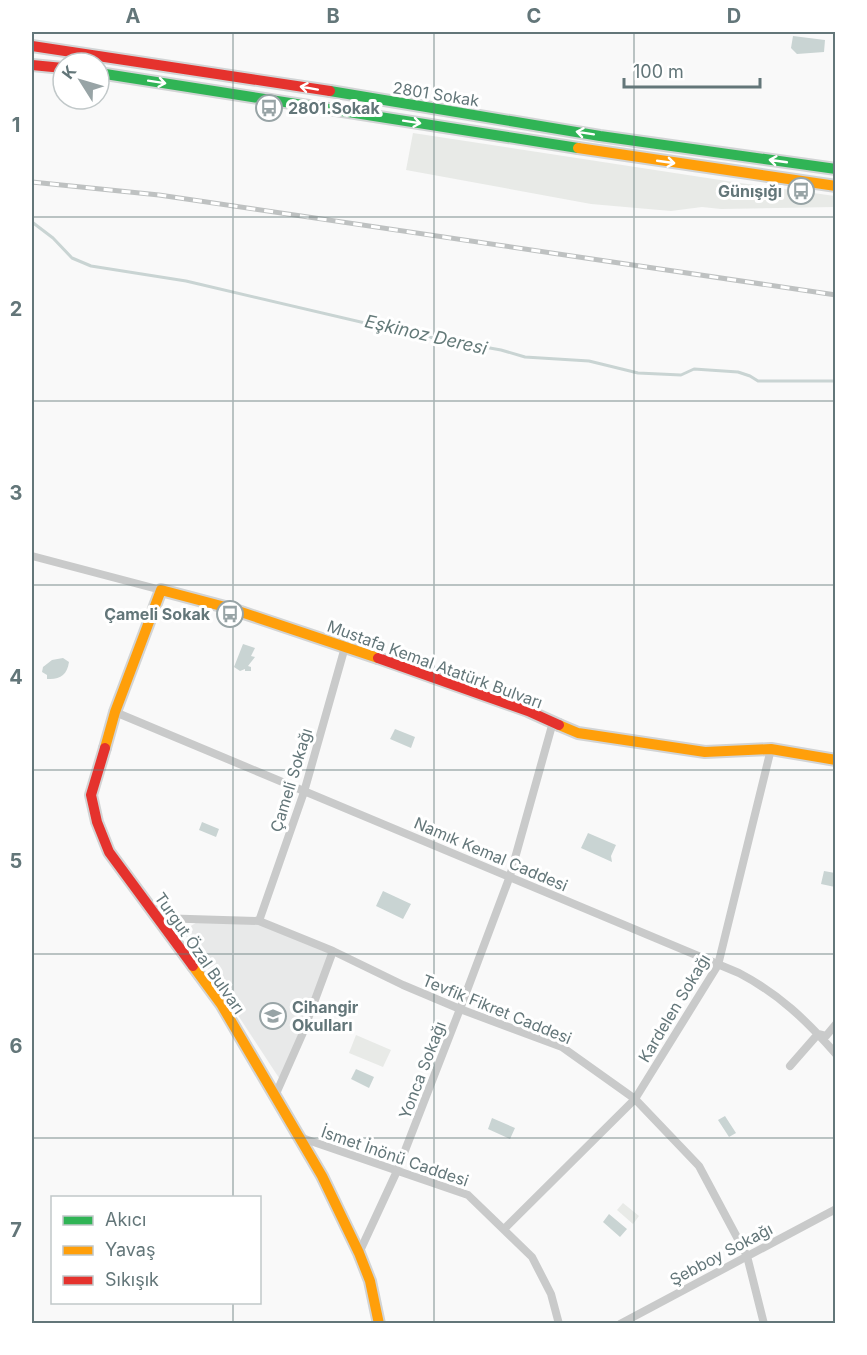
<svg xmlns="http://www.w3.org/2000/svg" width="867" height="1355" font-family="Inter,sans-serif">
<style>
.built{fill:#e8e9e9}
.green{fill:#e8eae7}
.water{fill:#c9d4d3}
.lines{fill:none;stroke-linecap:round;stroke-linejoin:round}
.stream{stroke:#c9d4d3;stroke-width:3}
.fast-casing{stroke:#d2d4d5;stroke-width:14}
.slow-casing{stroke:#d2d4d5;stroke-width:14}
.jam-casing{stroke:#d2d4d5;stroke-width:14}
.street{stroke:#c9caca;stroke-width:8}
.fast{stroke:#30b455;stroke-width:10}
.slow{stroke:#ff9f0a;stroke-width:10}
.jam{stroke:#e5322d;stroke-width:10}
.rail-casing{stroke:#bec1c1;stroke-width:5}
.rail{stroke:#fff;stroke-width:3;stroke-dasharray:9;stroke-linecap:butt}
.oneway{stroke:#fff}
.grid{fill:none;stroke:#637679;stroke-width:1.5;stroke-opacity:0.55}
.labels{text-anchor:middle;stroke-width:6;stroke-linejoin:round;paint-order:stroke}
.street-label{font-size:16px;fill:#637679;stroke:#fff}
.poi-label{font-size:16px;font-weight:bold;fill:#637679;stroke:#fff;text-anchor:start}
.water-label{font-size:18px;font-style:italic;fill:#637978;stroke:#fff}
.neatline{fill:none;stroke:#637679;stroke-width:2}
.grid-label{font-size:20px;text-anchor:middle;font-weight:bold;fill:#637679}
</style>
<rect width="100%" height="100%" fill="#f9f9f9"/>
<path class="built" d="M202,919L259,921L333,951L281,1081L186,936V929Z"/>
<path class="green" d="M413,133L740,183L835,196V207L721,209L702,207L671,211L591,204L406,170Z
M356,1035L391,1050L383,1067L349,1053Z
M623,1203L639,1216L633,1224L617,1210Z"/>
<path class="water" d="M793,36L825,40L824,52L797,54L791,48Z
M243,644L255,648L251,656L255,657L248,666L251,667V671H245V669L240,671L234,667Z
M63,658L69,662C67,675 60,680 47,679V675L42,672L43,667L52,660Z
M395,729L415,737L411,748L390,739Z
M202,822L219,829L216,837L199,830Z
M588,833L616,845L611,856L612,862L581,848Z
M824,871L835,873V887L821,884Z
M383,891L411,904L403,919L376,906Z
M356,1069L374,1077L369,1088L351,1079Z
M725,1116L736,1133L729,1137L718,1120Z
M492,1118L515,1128L510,1139L488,1129Z
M609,1214L627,1229L620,1237L603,1222Z"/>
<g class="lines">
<path class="stream" d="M32,222L53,238L72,258L91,266L186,281L412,334L501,350L525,357L589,361L638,373L681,375L694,369L738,372L750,376L758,381H836"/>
<defs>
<path id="fast" d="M99,73L578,148
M330,91L600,136L836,169"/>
<path id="slow" d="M578,148L836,186
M559,725L578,733L705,752L771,749L836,760
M105,748L115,712L161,590L229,608L378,658
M193,966L221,1004L322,1176L359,1253L370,1281L379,1324"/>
<path id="jam" d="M32,46L330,91
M32,65L63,68
M378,658L528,711L559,725
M105,748L91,795L97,822L109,852L193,966"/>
</defs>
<use href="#fast" class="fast-casing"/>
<use href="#slow" class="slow-casing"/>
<use href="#jam" class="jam-casing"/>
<path class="street" d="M32,556L161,590
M115,712L739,973C779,994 806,1020 836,1054
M157,918L259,921L333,951L403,985L460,1009L562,1047L635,1099L699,1166L747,1256L764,1324
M259,921L304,792L345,647
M790,1066L818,1034L826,1036L836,1024
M275,1096L302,1035L333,951
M299,1137L468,1195L532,1257L551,1294L559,1324
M504,1229L635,1099L718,965L771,749
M359,1253L397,1171L460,1009L510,876L553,722
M620,1324L836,1209"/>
<use href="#fast" class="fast"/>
<use href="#slow" class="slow"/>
<use href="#jam" class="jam"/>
<defs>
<path id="rail" d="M32,182L159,195L836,295"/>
</defs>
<use href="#rail" class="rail-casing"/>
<use href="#rail" class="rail"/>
</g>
<defs><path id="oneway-shaft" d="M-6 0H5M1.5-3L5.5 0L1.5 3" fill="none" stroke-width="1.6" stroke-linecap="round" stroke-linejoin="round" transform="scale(1.5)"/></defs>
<g class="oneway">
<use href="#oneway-shaft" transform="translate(157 82) rotate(9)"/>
<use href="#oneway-shaft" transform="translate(309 88) rotate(-170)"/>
<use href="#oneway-shaft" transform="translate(412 122) rotate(9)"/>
<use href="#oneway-shaft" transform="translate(585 133) rotate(-171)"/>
<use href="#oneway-shaft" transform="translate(778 161) rotate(-172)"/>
<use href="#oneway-shaft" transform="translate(666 162) rotate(8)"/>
</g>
<path class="grid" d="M233,32V1198M434,32V1324M634,32V1324M32,217H836M32,401H836M32,585H836M32,770H836M32,954H836M32,1138H836M233,1302V1324"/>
<defs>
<symbol id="bus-ring" viewBox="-11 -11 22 22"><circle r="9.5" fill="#fff" stroke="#98a4a6" stroke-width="1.5"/><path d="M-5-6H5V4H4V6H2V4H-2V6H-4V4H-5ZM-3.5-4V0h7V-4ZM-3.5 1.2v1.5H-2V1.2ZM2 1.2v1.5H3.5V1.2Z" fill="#98a4a6"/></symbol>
<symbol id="school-ring" viewBox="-11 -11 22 22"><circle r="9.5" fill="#fff" stroke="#98a4a6" stroke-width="1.5"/><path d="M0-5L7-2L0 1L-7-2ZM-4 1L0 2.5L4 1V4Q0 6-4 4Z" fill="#98a4a6"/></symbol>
</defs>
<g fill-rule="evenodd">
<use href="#bus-ring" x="254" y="93" width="30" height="30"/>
<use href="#bus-ring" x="786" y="176" width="30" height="30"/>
<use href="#bus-ring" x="215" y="599" width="30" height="30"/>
<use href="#school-ring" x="258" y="1001" width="30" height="30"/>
</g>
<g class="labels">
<g class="street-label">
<text transform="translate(436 94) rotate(9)" y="6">2801 Sokak</text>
<text transform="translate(435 664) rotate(20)" y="6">Mustafa Kemal Atatürk Bulvarı</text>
<text transform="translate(291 780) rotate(-73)" y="6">Çameli Sokağı</text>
<text transform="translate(491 854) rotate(23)" y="6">Namık Kemal Caddesi</text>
<text transform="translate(200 953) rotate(55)" y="6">Turgut Özal Bulvarı</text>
<text transform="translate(674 1008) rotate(-59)" y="6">Kardelen Sokağı</text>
<text transform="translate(497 1009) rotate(22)" y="6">Tevfik Fikret Caddesi</text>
<text transform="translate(422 1070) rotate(-69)" y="6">Yonca Sokağı</text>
<text transform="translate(395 1156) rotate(19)" y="6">İsmet İnönü Caddesi</text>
<text transform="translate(721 1254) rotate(-28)" y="6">Şebboy Sokağı</text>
</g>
<g class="poi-label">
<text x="288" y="114">2801.Sokak</text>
<text x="782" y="197" text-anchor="end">Günışığı</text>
<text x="210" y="620" text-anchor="end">Çameli Sokak</text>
<text x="292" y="1013">Cihangir<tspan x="292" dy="18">Okulları</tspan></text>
</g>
<g class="water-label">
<text transform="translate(426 335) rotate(13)" y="6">Eşkinoz Deresi</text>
</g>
</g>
<rect width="867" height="1355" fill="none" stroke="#ffffff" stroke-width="66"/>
<rect x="51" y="1196" width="210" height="108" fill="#ffffff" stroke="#c1c8c9" stroke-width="1.5"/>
<rect x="63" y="1216" width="30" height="9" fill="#30b455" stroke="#c1c8c9" stroke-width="1.5"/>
<text x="105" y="1226" font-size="18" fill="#637679">Akıcı</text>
<rect x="63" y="1246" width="30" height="9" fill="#ff9f0a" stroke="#c1c8c9" stroke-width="1.5"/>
<text x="105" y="1256" font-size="18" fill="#637679">Yavaş</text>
<rect x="63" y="1276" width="30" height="9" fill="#e5322d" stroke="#c1c8c9" stroke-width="1.5"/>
<text x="105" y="1286" font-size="18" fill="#637679">Sıkışık</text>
<g transform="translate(81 81) rotate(307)"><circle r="28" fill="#ffffff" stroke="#c1c8c9" stroke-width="1.5"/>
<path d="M0-4.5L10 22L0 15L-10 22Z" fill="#98a4a6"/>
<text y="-9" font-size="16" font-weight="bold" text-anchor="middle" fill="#637679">K</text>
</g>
<path d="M624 78v9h136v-9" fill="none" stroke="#637679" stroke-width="3"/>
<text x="633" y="78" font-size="18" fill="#637679" stroke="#ffffff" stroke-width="4.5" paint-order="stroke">100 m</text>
<rect x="33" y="33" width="801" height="1289" class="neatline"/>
<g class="grid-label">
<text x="133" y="23">A</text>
<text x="333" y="23">B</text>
<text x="534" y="23">C</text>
<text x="734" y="23">D</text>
<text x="16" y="132">1</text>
<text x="16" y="316">2</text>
<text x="16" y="500">3</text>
<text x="16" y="684">4</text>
<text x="16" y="868">5</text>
<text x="16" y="1053">6</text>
<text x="16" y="1237">7</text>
</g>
</svg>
